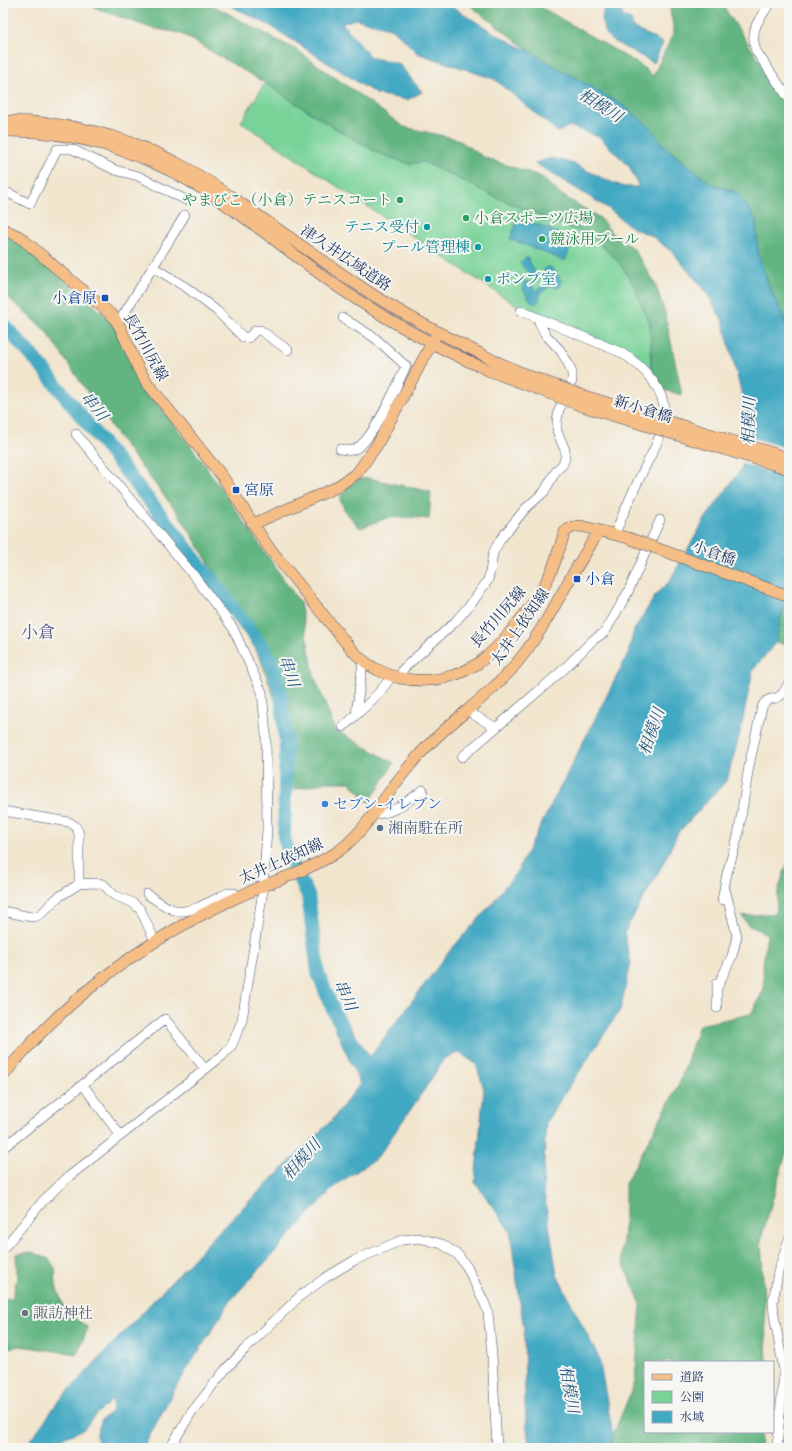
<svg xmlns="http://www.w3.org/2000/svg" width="792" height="1451" font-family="'Gentium Book Plus','Noto Serif JP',serif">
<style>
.green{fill:#79d399;stroke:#4a817c}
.forest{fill:#62b581;stroke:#3e7270}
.water{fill:#42a9c2;stroke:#2e6c90}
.pier{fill:#f1e5cd}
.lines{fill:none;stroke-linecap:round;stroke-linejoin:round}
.river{stroke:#42a9c2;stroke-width:14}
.minor-casing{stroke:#3b4a6f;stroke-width:10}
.major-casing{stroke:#3b4a6f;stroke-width:12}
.minor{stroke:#fff;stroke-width:9}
.major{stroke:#f6be87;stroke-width:11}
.major-bridge-casing{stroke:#3b4a6f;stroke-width:12;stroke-linecap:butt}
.major-bridge{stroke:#f6be87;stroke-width:11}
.leisure-dot{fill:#2e9e5b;stroke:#f6f6f2;stroke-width:1.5}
.culture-dot{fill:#0f9aa8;stroke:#f6f6f2;stroke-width:1.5}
.transit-dot{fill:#1a4fb4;stroke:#f6f6f2;stroke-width:1.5}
.shop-dot{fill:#3f7fe0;stroke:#f6f6f2;stroke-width:1.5}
.service-dot{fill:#5c6f8a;stroke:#f6f6f2;stroke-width:1.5}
.worship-dot{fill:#6b7280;stroke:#f6f6f2;stroke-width:1.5}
.labels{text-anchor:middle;stroke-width:4;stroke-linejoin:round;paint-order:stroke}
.leisure-label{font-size:15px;fill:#27864d;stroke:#f6f6f2;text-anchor:start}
.culture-label{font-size:15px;fill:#0d838f;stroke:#f6f6f2;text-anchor:end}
.street-label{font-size:15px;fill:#1b2f5e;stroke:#f6f6f2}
.transit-label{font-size:15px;fill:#164399;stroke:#f6f6f2;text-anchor:start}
.shop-label{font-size:15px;fill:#366cbe;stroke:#f6f6f2;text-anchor:start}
.service-label{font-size:15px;fill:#4e5e75;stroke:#f6f6f2;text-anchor:start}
.worship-label{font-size:15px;fill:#5b616d;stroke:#f6f6f2;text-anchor:start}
.water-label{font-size:16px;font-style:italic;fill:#295a81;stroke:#f6f6f2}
.quarter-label{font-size:17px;fill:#5d5486;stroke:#f6f6f2}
</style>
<rect width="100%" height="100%" fill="#f6f6f2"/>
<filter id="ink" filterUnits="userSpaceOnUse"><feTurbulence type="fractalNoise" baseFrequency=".025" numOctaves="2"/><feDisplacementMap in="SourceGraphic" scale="8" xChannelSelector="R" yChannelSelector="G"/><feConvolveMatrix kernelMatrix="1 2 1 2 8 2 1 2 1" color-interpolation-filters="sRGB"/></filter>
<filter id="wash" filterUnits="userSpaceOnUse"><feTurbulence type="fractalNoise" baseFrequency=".012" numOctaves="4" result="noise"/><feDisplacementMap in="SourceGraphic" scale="16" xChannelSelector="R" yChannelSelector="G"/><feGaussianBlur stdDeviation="0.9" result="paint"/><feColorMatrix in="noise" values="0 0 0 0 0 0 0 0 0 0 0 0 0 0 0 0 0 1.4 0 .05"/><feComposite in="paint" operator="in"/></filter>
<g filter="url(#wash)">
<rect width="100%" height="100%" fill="#f1e5cd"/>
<path class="green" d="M265,83L325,122L378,153L410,164L424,162L502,200L591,236L617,260L631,280L650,323L651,350V370L642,362L624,349L514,304L241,122Z"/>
<path class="forest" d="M86,3H208L298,51L404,127L457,139L485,158L540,176L560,194L600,218L614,236L633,248L655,283L665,313L682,395L664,390L651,370V350L650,323L631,280L617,260L591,236L502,200L424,162L410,164L378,153L325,122L265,83L180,33L151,28L103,11Z
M467,3H534L640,65L653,76L674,32L669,3H721L789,105V332L786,327L783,314L772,294L765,275L758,254L757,235L738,193L710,183L665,147L649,126L532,53Z
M3,234L22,243L113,322L140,379L204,464L300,603L314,675L335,730L394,763L369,803L350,782H327L287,791L278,709L262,663L240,615L181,517L119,438L45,330L3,293Z
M368,478L431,492L429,519L411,517L387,518L360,528L345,511L340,499C346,484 352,480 368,478Z
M789,591V646L776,642L781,617Z
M789,858V1143L761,1239L767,1362H645V1432H761L760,1448H610L613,1435L635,1382L641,1304L621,1258L625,1220V1184L680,1082L699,1025L751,1014L764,989L763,966L767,934L748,925L742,916L776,913L778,891Z
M32,1252L49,1259L55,1268L56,1286L65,1310L88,1328L77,1354L20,1346L3,1349V1298L12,1299L17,1278L16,1254Z"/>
<path class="water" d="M225,3H446L494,33L532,53L624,106L649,126L665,147L710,183L738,193L756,220L758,254L772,294L783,314L786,327L789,332V485L786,496L789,513V591L781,617L776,642L753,670L740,733L727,780L678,833L662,866L624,933L631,963L620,1010L546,1122L543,1187L557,1275L599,1358L613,1435L610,1448H529L525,1405L524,1330L510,1231L475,1182L484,1089L476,1064L460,1053L444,1058L433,1077L377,1158L336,1185L230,1301L173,1392L143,1448H100L96,1436L102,1419L112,1411L113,1399L95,1415L84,1429L53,1442L48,1448H25L58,1402L224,1226L332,1120L360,1084L329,1014L338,1009L370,1057L448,953L490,906L518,870L628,654L634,630L657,593L669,582L705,519L742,468L746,430L741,391L723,321L704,289L672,252L652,236L631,227L609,209L535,163L552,158L574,164L606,180L624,187H639L629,166L599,137L569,126L558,132L494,79L417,53L393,29L356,19L342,23L370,57L399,64L422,92L407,100L376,94L269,25Z
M608,3L622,10V16L632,21V27L663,43L654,63L611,40C601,29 599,15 608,3Z
M519,217L573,239L565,261L510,239Z
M525,258H528L535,273L531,276L520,263Z
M548,267L552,268L562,281L561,286L556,289L552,285L539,294L540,300C538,303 535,304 532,302C528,297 520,289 524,282H529L536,291L549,282L544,273L545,268Z"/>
<path class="pier" d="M744,435L789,449V478L741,463Z"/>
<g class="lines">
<path class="river" d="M3,324L40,365L172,529L264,649L273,667L281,695L286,744L284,837L293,866L308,895L318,973L334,1012L343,1028"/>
</g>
</g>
<g filter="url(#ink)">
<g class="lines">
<defs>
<path id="minor" d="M771,3C759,18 749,30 756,51L789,99
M3,193H8L30,204L57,149H72L115,170L138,176L186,200
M153,267L187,288L217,311L243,337L248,338L256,330H260L288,350
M521,311L620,352C644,366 669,392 664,422C661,438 652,453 645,467C634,489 624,511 615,534
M117,322L122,317L185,215
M340,449C346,450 350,452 355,449C373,441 397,385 406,366L375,338L343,318
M400,678L403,669L455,622L474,600L488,580L490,572L493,553L500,540L525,509L544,492L556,471L563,464L565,458V450L557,431V421L559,410L572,381V373L568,363L560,350L545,334L537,318
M468,709L474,715L495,727
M356,714L363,661
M343,727C356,715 384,691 391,676
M462,757L563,670L593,640L605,632L628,592L660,520
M3,811L69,822C75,825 78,828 79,835V884
M374,814C393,815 409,800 423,790
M147,894C156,900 167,909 178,911C193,913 214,899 228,893H234L239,897
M722,900L727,873L738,836L749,766L762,707C767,696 773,701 780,696C785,692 787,687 789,682
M3,911L26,916L34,917L41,914L57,898L79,884L95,883L103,884L114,895L133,903L140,909L155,941
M717,988L732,956L737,936L725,889
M717,1008V983
M83,1085L120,1135
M3,1148L165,1019L205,1069
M3,1249L43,1201L67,1178L222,1056L232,1045L242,1020L263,891L267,829L266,735L262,692L233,628L195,577L76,434
M170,1448L191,1413L225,1370L244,1350L300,1296L325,1278L355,1260L402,1240L419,1238L442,1244L458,1255L467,1267L485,1304L488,1313L492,1355L497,1448
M777,1448L784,1371L774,1315L773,1302L778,1272L789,1239"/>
<path id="major" d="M3,121C63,120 124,135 177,163C205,177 230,196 256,214C289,237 322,260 355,283C399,313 447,337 495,361
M3,131C71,130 138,150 196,185C247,216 292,255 341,289C388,321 438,348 490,371
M3,229L20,237L33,248L113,316L120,327L139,370L148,384L222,476L267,545L346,643C355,654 365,664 378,670C409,686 448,683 477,664C499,649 530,609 544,586C550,575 555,564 558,552C561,546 562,538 565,532C570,527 575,526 581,526L628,538
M253,524L335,488L357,473L377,445L435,337
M3,1076C62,1001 142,943 227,902C246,893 265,885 284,878C303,870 323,862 340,850C360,835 373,814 388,794C398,780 408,767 419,755C446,724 483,701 510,671C535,643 553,609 571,577C580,561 590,546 599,531"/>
</defs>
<use href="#minor" class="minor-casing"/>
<use href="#major" class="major-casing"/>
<use href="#minor" class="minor"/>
<use href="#major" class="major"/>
<defs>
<path id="major-bridge" d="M495,361L529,376L581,395L789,458
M490,371L585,407L789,469
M628,538L789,596"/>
</defs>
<use href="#major-bridge" class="major-bridge-casing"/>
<use href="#major-bridge" class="major-bridge"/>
</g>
</g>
<g class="leisure-dot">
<circle cx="400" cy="200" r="4"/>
<circle cx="466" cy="218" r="4"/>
<circle cx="542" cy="239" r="4"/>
</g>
<g class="culture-dot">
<circle cx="427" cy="227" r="4"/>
<circle cx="478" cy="247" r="4"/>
<circle cx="488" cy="279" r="4"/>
</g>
<g class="transit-dot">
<rect x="101" y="294" width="8" height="8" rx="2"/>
<rect x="232" y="486" width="8" height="8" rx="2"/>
<rect x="573" y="575" width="8" height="8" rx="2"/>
</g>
<circle class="shop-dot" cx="325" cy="804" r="4"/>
<circle class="service-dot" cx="380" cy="828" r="4"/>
<circle class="worship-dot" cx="25" cy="1313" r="4"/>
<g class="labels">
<g class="leisure-label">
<text x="392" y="205" text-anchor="end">やまびこ（小倉）テニスコート</text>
<text x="474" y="223">小倉スポーツ広場</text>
<text x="550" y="244">競泳用プール</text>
</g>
<g class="culture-label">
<text x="419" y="232">テニス受付</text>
<text x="470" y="252">プール管理棟</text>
<text x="496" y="284" text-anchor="start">ポンプ室</text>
</g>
<g class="street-label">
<text transform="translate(346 258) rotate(34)" y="5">津久井広域道路</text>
<text transform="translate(146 347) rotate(61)" y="5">長竹川尻線</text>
<text transform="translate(643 409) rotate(17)" y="5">新小倉橋</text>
<text transform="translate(714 553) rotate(20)" y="5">小倉橋</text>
<text transform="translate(498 617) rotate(-49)" y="5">長竹川尻線</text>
<text transform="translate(520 627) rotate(-55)" y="5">太井上依知線</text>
<text transform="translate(281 861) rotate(-24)" y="5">太井上依知線</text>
</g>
<g class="transit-label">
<text x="97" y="303" text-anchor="end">小倉原</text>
<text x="244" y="495">宮原</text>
<text x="585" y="584">小倉</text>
</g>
<g class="shop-label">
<text x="333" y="809">セブン-イレブン</text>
</g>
<g class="service-label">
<text x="388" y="833">湘南駐在所</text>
</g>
<g class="worship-label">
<text x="33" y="1318">諏訪神社</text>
</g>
<g class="water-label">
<text transform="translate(601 105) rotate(32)" y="6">相模川</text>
<text transform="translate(95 406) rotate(51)" y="6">串川</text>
<text transform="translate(748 421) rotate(-88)" y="6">相模川</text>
<text transform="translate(290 671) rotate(71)" y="6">串川</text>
<text transform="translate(651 731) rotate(-71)" y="6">相模川</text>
<text transform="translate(346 995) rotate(66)" y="6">串川</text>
<text transform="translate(301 1159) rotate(-48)" y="6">相模川</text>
<text transform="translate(570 1389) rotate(80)" y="6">相模川</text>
</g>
<g class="quarter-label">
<text x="38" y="638">小倉</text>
</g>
</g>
<rect width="792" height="1451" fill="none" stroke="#f6f6f2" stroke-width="16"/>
<rect x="644" y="1361" width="130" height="72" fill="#f6f6f2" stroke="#9ea6b7"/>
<rect x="652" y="1374" width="20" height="6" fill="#f6be87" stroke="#9ea6b7"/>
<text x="680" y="1381" font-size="12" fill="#1b2f5e">道路</text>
<rect x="652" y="1391" width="20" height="12" fill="#79d399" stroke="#9ea6b7"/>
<text x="680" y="1401" font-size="12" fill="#1b2f5e">公園</text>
<rect x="652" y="1411" width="20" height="12" fill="#42a9c2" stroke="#9ea6b7"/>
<text x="680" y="1421" font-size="12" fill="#1b2f5e">水域</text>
</svg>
